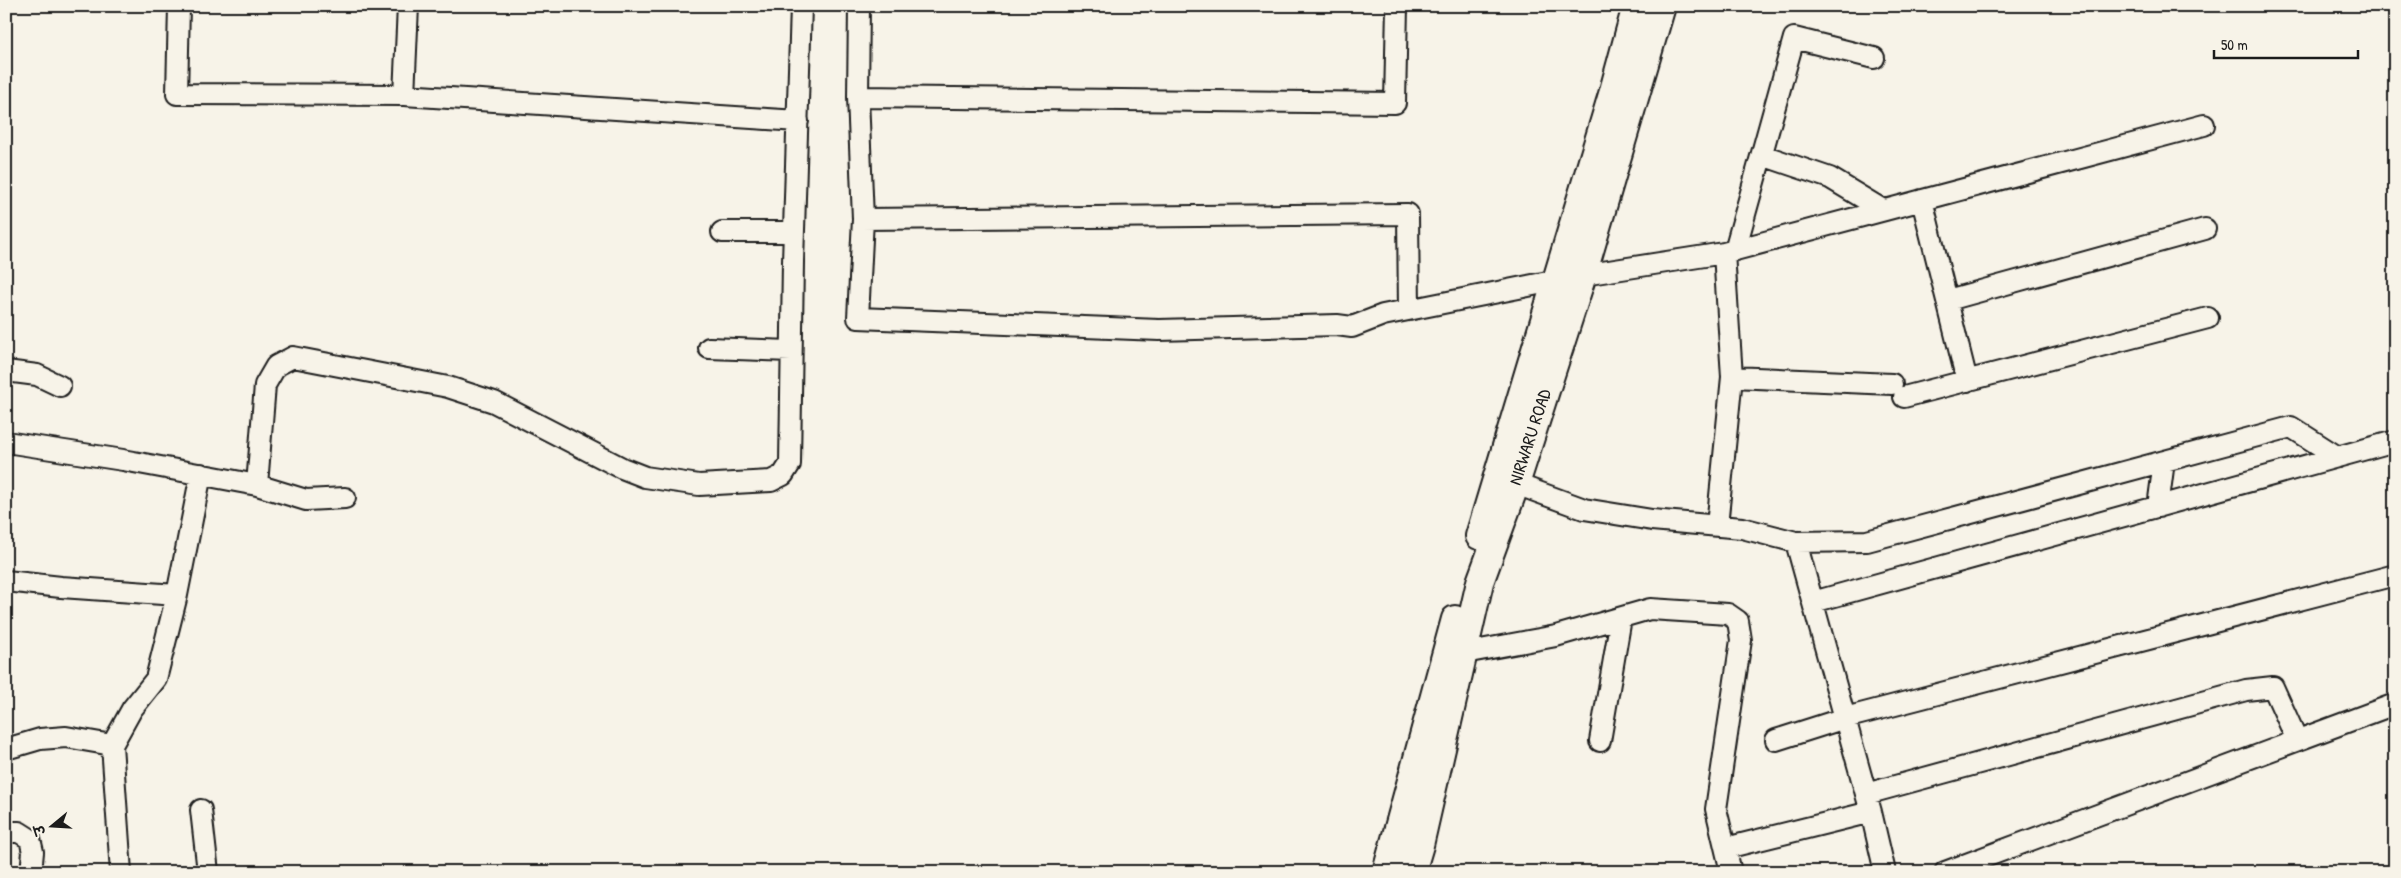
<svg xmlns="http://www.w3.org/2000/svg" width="2401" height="878" font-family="'Patrick Hand','Playpen Sans Deva',sans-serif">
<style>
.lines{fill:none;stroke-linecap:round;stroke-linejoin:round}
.minor-casing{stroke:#1c1c1c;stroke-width:24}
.tertiary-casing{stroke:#1c1c1c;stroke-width:30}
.minor{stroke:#f7f3e8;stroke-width:20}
.tertiary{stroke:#f7f3e8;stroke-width:26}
.labels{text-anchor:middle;stroke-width:4;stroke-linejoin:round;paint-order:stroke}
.street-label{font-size:18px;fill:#1c1c1c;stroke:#f7f3e8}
</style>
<rect width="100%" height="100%" fill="#f7f3e8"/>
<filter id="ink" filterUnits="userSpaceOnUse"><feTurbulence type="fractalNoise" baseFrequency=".02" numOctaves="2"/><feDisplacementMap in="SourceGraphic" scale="10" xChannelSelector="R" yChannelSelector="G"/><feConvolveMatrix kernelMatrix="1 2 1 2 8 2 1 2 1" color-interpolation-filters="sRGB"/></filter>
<g filter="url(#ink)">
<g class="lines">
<defs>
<path id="minor" d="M179,6L177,94L404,95L798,121
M859,6L858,97L863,219L858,318L1159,330L1337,325L1352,327L1383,315L1583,275L1724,253L2204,125
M404,95L408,6
M858,97L1395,103L1397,6
M1762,155L1830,178L1883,210
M1922,200L1967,381
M863,219L1408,214L1409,310
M722,232H794
M1735,250L1794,38L1874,58
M1948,300L2205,229
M709,348L791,351
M6,371L37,375L60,386
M1732,377L1892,384
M1904,397L2208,318
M6,442L123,460L257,485L306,500L345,498
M1516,484L1584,509L1652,520L1742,528L1796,542L1871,812L1885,872
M257,485L265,385L276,366L293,357L448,387L494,402L622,468L645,477L699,485L771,481L783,475L790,464L793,262L801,6
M2158,507L2164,461
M1717,526L1732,377L1724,253
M1796,542L1867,541L2291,427L2338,457
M6,581L61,587L177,595
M1813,602L2395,441
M1464,653L1556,636L1650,609L1728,614L1738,621L1741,640L1716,809L1731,872
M1776,740L1845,718L2395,575
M1600,741L1621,618
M6,749L40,739L66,737L112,745
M1866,794L2246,690L2273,687L2297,740
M201,810L208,872
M6,832H19L30,839L33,852L31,872
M1726,848L1871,812
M121,872L112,745L132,709L156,679L177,595L201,474
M1945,872L2395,704"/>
<path id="tertiary" d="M1479,536L1613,91L1636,6
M1386,872L1455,619
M1412,872L1420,845L1480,582L1516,484L1583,275L1662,6"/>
</defs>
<use href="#minor" class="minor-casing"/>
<use href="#tertiary" class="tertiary-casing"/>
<use href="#minor" class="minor"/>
<use href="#tertiary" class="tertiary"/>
</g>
</g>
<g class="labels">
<g class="street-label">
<text transform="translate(1530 437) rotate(-72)" y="6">NIRWARU ROAD</text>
</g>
</g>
<rect width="2401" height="878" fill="none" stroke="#f7f3e8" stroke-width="25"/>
<rect x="12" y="12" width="2376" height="853" fill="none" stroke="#1c1c1c" stroke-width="2" filter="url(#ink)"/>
<g transform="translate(52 826) rotate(252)" stroke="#f7f3e8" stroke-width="4" paint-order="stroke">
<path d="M0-4L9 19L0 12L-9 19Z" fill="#1c1c1c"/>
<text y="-8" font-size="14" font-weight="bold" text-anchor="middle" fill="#1c1c1c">उ</text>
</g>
<path d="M2214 50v8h144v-8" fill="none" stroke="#1c1c1c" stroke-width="2.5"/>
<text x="2221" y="50" font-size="15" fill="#1c1c1c" stroke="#f7f3e8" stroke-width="4" paint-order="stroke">50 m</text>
</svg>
